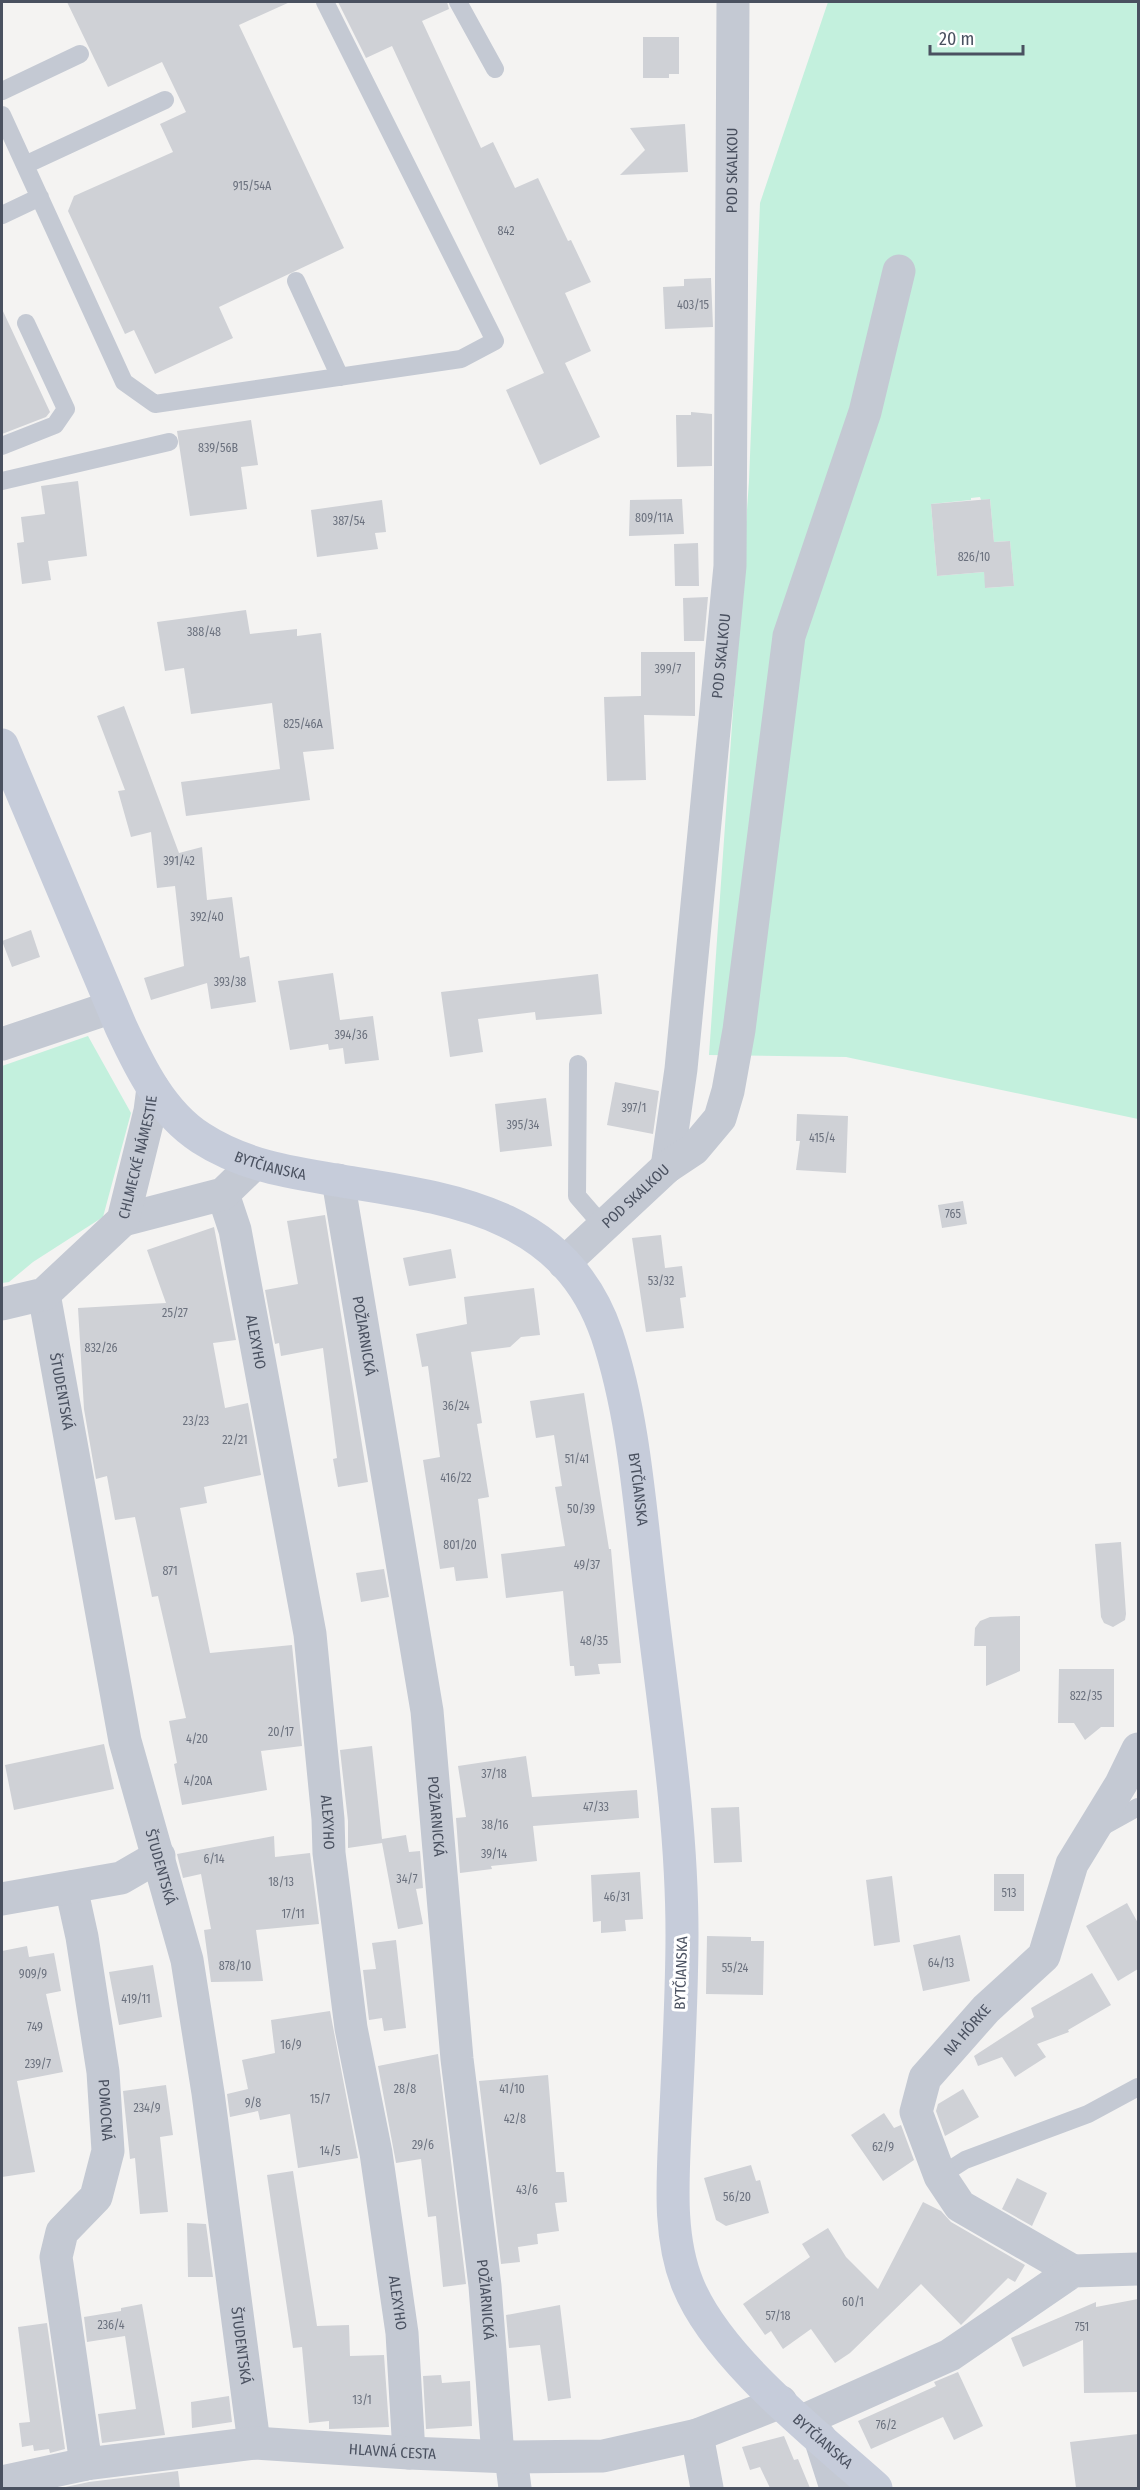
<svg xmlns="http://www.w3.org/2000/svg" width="1140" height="2490" font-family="'Fira Sans Condensed',sans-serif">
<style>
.green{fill:#c3f0dd;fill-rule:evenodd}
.building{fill:#cfd1d6}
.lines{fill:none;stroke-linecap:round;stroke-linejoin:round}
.lane{stroke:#c4c9d3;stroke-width:18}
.street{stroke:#c4c9d3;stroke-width:33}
.secondary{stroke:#c6ccda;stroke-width:33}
.labels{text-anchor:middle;stroke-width:6;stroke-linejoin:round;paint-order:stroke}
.number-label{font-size:12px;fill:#6b717e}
.street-label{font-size:15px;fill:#4a5160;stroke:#fff}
</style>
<rect width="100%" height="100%" fill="#f4f3f2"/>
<path class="green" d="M828,2H1138V1119L846,1057L709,1055L749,481L760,203ZM980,497L981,500L990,499L994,542L1010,541L1014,586L986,588L984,572L937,576L931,504L971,500V498Z
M88,1036L131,1113L103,1217L33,1262L9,1282L2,1283V1066Z"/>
<path class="building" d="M67,2H290L239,25L344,248L219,307L233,338L155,374L134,330L125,334L68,211L74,196L173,152L160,124L186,112L162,62L108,87Z
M338,2H447L449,9L422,21L481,148L493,142L515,188L538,178L568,241L571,240L591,282L565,293L591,351L565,363L600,437L540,465L506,390L544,373L392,46L366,58Z
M643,37H679V74H669V78H643Z
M685,124L688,172L620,175L645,150L630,128Z
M711,278L713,327L665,329L663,287L684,286V279Z
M2,309L50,412L46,417L2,434Z
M691,412L712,414V466L677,467L676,415H691Z
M251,420L258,465L241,467L247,509L190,516L177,431Z
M78,481L87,556L48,561L51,580L22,584L17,543L24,542L21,517L45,514L41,486Z
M682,499L684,534L629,536L630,500Z
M990,499L994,542L1010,541L1014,586L985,588L984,572L937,576L931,504Z
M382,500L386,532L375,533L378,549L317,557L311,510Z
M698,543L699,586H675L674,544Z
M708,597L704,641H684L683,598Z
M246,610L250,634L297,629V636L321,633L334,749L303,752L310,800L186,816L181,782L280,769L272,703L191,714L184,668L165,671L157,622Z
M641,652H695V716L644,715L646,780L607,781L604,697L641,696Z
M124,706L179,853L202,847L207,900L232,897L240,958L249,956L256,1002L211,1009L207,983L151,1000L144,978L184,966L175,886L157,888L151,832L131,837L118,791L125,790L97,716Z
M31,930L40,957L12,967L2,941Z
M333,973L340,1020L373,1016L379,1060L345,1064L343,1048L329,1050L328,1044L290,1050L278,981Z
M598,974L602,1014L536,1020L535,1012L478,1019L483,1052L450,1057L441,992Z
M615,1082L659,1091L653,1134L607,1125Z
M546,1098L552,1146L500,1152L495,1104Z
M797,1114L848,1116L846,1173L796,1170L800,1141H796Z
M963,1201L967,1224L942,1228L938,1205Z
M325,1215L368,1482L338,1487L333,1459L337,1458L323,1348L281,1356L279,1343L275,1344L265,1290L298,1284L287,1221Z
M214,1227L236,1340L213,1343L225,1408L248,1403L261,1475L204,1487L207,1503L180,1508L210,1653L292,1645L302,1746L261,1751L267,1790L182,1805L174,1764L177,1763L169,1721L186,1718L158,1596L152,1597L135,1517L115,1520L107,1476L96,1479L84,1409L78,1308L166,1303L147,1250Z
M661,1235L665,1268L682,1266L686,1297L680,1298L684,1328L646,1332L632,1238Z
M451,1249L456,1278L409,1286L403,1258Z
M534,1288L540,1335L521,1337L510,1347L471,1352L482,1423L477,1424L489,1497L478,1499L488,1578L456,1581L454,1567L440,1569L423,1460L440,1457L428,1366L422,1367L416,1334L467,1324L464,1297Z
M584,1393L609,1549H611L621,1663L598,1664L600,1674L575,1676L574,1666H570L563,1591L506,1598L501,1554L565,1546L555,1487L562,1486L554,1435L536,1438L530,1401Z
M1121,1542L1126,1614L1125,1620L1113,1627L1104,1623L1101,1617L1095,1544Z
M384,1569L389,1597L361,1602L356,1573Z
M1020,1616V1671L986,1686V1646H974L975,1628L980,1621L990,1617Z
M1059,1669H1114V1727H1101L1085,1740L1074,1723H1058Z
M104,1744L114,1789L14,1810L5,1765Z
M372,1746L382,1839L406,1835L409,1852L420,1851L423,1888L416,1889L423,1924L398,1929L382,1843L348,1848V1821L340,1750Z
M526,1756L532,1797L637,1790L639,1818L533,1826L537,1861L491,1866L492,1869L460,1873L456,1818L466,1817L458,1766Z
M739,1807L742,1862L714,1863L711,1808Z
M274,1836L275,1857L310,1853L319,1924L256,1930L263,1981L211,1982L204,1930L211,1929L201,1874L183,1878L177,1854Z
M640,1872L643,1919L625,1920L626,1931L601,1933V1921L593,1922L591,1875Z
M994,1874H1024V1911H994Z
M892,1876L900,1942L874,1946L866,1880Z
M1127,1903L1138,1923V1969L1118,1981L1086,1926Z
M960,1935L970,1981L923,1991L913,1945Z
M707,1936L751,1937V1941H764L763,1995L706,1994Z
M396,1940L406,2028L384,2031L382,2018L369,2020L363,1970L376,1969L372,1943Z
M27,1946L29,1957L54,1953L61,1991L46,1994L63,2072L17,2081L35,2172L2,2177V1951Z
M153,1965L162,2017L119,2025L109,1972Z
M1092,1973L1111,2005L1068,2030L1069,2032L1037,2044L1046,2057L1015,2077L1002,2057L978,2066L974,2056L1034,2017L1031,2008Z
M330,2011L358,2158L298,2168L290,2114L260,2120L258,2111L230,2117L227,2094L248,2089L242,2060L275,2053L271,2020Z
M438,2054L466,2284L443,2287L436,2216L428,2217L421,2159L396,2163L378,2066Z
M548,2075L556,2172H564L567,2202L555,2203L559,2231L537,2234L538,2244L518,2247L520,2262L501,2264L479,2081Z
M166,2085L173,2135L160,2137L168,2212L140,2214L135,2158L130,2159L123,2091Z
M963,2089L979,2117L945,2136L936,2111L938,2104Z
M884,2113L894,2128L901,2125L914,2160L883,2181L851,2135Z
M751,2165L756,2181L760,2180L769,2213L726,2226L716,2220L704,2178Z
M293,2171L317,2326L349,2325L350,2356L384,2355L389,2427L329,2429V2421L309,2423L302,2347L293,2348L267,2175Z
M1017,2178L1047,2193L1032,2226L1002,2209Z
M923,2202L941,2211L951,2222L1025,2265L1015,2282L1008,2278L961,2325L921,2284L850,2353L835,2363L811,2329L783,2349L771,2331L765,2335L743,2304L810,2257L802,2244L828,2228L846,2257L878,2289Z
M187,2223L206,2224L213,2277H188Z
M1138,2299V2392L1084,2393L1083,2340L1023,2367L1011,2338L1096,2302V2307Z
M142,2304L165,2435L102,2443L98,2414L136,2409L125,2336L87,2342L84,2317L121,2311V2308Z
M560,2305L571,2398L548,2401L540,2345L509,2348L506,2315Z
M47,2323L65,2449L50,2453L49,2449L34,2451L33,2445L22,2447L19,2423L30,2422L18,2327Z
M958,2372L983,2426L954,2440L943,2417L871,2449L858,2421L936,2386L934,2382Z
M441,2375L442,2383L470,2381L472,2426L426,2429L423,2376Z
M229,2396L232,2422L192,2428L191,2402Z
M1138,2434V2488H1076L1070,2442Z
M784,2436L794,2460L798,2459L810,2488H770L760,2467L750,2470L742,2447Z
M178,2471L180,2488H61L89,2482Z"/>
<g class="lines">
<path class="lane" d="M458,2L495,69
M2,91L80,54
M2,115L124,382L155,404L461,359L495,341L325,2
M25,165L165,100
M2,215L40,197
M296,281L340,377
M2,446L55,425L66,409L26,323
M2,481L169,442
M578,1064L577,1196L603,1226
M1100,1828L1138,1807
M940,2176L965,2160L1088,2114L1138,2087"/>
<g class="street">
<path d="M2,1044L112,1007"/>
<path id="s1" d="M667,1167L681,1069L730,566L733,2"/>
<path id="s2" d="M338,1180L427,1711L457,2059L485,2286L498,2456"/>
<path id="s3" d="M223,1194L235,1230L310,1634L328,1819L329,1853L351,2028L376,2153L402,2333L409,2453"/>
<path d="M123,1220L223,1194L254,1164"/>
<path id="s4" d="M564,1263L667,1167L694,1149L720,1118L728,1091L739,1030L789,636L865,412L899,271"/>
<path id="s5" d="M44,1294L125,1741L187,1960L208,2093L254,2443"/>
<path id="s6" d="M2,1304L44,1294L123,1220L150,1111L153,1088"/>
<path id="s7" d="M71,1887L82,1937L103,2072L108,2151L96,2197L62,2232L56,2257L86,2464"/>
<path d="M2,1899L121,1878L159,1856"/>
<path id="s8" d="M1073,2271L960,2206L940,2176L916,2112L925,2078L986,2009L1044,1956L1072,1864L1121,1784L1138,1749"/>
<path d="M802,2421L950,2355L1073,2271L1138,2269"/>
<path d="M697,2435L707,2488"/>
<path d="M820,2438L836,2488"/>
<path d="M511,2457L515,2488"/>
<path id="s9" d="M2,2482L86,2464L254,2443L409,2453L511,2457L603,2456L697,2435L781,2402"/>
</g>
<path class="secondary" id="s10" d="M2,745L121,1027C140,1068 162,1113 201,1138C244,1166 293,1173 342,1181C453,1199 565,1212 607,1335C635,1419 640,1512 651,1600C664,1711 682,1822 682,1934C682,1999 678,2064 675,2129C673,2179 668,2237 688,2285C718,2359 817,2435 876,2488"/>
</g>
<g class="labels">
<g class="number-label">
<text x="252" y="190">915/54A</text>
<text x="506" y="235">842</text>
<text x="693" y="309">403/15</text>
<text x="218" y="452">839/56B</text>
<text x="654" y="522">809/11A</text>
<text x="349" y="525">387/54</text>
<text x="974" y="561">826/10</text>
<text x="204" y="636">388/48</text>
<text x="668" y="673">399/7</text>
<text x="303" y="728">825/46A</text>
<text x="179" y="865">391/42</text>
<text x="207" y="921">392/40</text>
<text x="230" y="986">393/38</text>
<text x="351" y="1039">394/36</text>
<text x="634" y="1112">397/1</text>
<text x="523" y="1129">395/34</text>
<text x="822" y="1142">415/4</text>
<text x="953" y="1218">765</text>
<text x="661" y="1285">53/32</text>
<text x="175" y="1317">25/27</text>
<text x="101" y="1352">832/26</text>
<text x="456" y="1410">36/24</text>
<text x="196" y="1425">23/23</text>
<text x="235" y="1444">22/21</text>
<text x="577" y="1463">51/41</text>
<text x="456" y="1482">416/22</text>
<text x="581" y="1513">50/39</text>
<text x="460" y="1549">801/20</text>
<text x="587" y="1569">49/37</text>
<text x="170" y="1575">871</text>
<text x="594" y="1645">48/35</text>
<text x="1086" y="1700">822/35</text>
<text x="281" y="1736">20/17</text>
<text x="197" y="1743">4/20</text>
<text x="494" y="1778">37/18</text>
<text x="198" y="1785">4/20A</text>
<text x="596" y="1811">47/33</text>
<text x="495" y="1829">38/16</text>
<text x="494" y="1858">39/14</text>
<text x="214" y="1863">6/14</text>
<text x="407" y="1883">34/7</text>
<text x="281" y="1886">18/13</text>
<text x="1009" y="1897">513</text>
<text x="617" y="1901">46/31</text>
<text x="293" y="1918">17/11</text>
<text x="941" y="1967">64/13</text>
<text x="235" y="1970">878/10</text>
<text x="735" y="1972">55/24</text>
<text x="33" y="1978">909/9</text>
<text x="136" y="2003">419/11</text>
<text x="35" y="2031">749</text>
<text x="291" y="2049">16/9</text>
<text x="38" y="2068">239/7</text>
<text x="405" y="2093">28/8</text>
<text x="512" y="2093">41/10</text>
<text x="320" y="2103">15/7</text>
<text x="253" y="2107">9/8</text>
<text x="147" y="2112">234/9</text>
<text x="515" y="2123">42/8</text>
<text x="423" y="2149">29/6</text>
<text x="883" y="2151">62/9</text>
<text x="330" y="2155">14/5</text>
<text x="527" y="2194">43/6</text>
<text x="737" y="2201">56/20</text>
<text x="853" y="2306">60/1</text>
<text x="778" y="2320">57/18</text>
<text x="111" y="2329">236/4</text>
<text x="1082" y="2331">751</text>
<text x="362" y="2404">13/1</text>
<text x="886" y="2429">76/2</text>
</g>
<g class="street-label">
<text dy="5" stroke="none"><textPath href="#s1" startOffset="1000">POD SKALKOU</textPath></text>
<text dy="5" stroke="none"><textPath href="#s1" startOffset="514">POD SKALKOU</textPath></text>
<text dy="5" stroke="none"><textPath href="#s6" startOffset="216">CHLMECKÉ NÁMESTIE</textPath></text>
<text dy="5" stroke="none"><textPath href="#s10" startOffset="520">BYTČIANSKA</textPath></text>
<text dy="5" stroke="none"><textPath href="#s4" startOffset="98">POD SKALKOU</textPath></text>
<text dy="5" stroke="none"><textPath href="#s2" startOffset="158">POŽIARNICKÁ</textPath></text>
<text dy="5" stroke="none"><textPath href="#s3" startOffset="152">ALEXYHO</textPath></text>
<text dy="5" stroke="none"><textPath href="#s5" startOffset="99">ŠTUDENTSKÁ</textPath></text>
<text dy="5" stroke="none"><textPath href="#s10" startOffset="1077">BYTČIANSKA</textPath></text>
<text dy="5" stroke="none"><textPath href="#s2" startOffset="644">POŽIARNICKÁ</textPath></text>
<text dy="5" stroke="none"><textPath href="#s3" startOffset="638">ALEXYHO</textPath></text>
<text dy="5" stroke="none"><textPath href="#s5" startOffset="585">ŠTUDENTSKÁ</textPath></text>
<text transform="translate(681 1973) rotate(-88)" y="5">BYTČIANSKA</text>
<text dy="5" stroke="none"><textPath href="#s8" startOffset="334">NA HÔRKE</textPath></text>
<text dy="5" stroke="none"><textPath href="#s7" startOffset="226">POMOCNÁ</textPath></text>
<text dy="5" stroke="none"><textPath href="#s2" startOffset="1130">POŽIARNICKÁ</textPath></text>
<text dy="5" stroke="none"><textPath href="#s3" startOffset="1124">ALEXYHO</textPath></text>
<text dy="5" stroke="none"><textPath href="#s5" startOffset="1071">ŠTUDENTSKÁ</textPath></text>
<text dy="5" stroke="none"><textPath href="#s10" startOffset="2085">BYTČIANSKA</textPath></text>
<text dy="5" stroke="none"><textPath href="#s9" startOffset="394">HLAVNÁ CESTA</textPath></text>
</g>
</g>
<rect width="1140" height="2490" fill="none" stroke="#4a5160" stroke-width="6"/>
<path d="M930 45v9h93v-9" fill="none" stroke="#4a5160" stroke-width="3"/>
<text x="939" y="45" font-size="18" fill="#4a5160" stroke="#ffffff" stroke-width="4.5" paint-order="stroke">20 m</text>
</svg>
